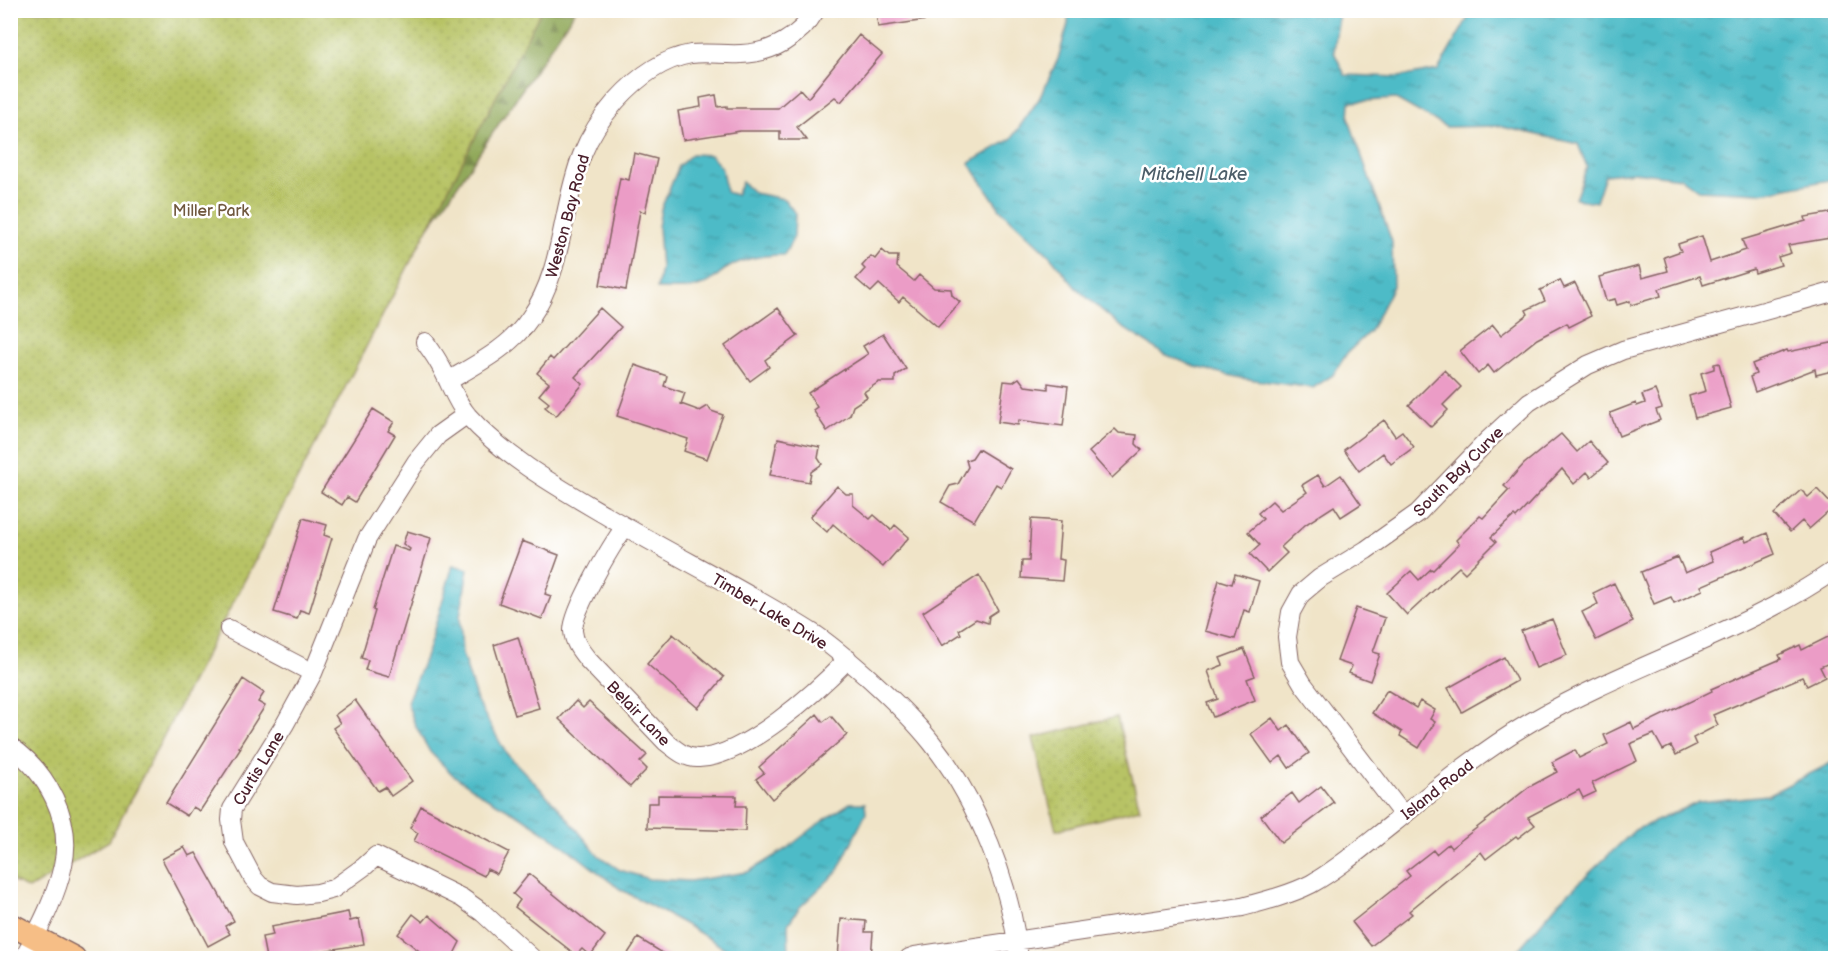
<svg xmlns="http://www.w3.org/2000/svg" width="1846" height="969" font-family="'Balsamiq Sans',sans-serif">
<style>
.forest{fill:url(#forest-firs);stroke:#6e6442;stroke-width:1.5}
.park{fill:url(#park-dots);stroke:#807148;stroke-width:1.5}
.water{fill:url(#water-ripples);stroke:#4c6d79;stroke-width:1.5}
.building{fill:#eb9cc6}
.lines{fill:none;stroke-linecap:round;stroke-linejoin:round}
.minor-casing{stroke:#846462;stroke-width:20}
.major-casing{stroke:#846462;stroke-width:25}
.minor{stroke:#fff;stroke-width:18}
.major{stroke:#f6be86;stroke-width:22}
.labels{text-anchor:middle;stroke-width:5;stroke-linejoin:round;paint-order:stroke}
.park-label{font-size:16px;fill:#70583f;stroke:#fff}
.street-label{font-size:16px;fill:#4a1f2b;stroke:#fff}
.water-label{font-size:18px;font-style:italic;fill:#4c5d69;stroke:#fff}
</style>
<defs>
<pattern id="forest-firs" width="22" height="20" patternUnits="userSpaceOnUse" patternTransform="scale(1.5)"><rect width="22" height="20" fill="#91a95a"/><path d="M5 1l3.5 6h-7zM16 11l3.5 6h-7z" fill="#78894b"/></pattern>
<pattern id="park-dots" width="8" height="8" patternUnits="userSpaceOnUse" patternTransform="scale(1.5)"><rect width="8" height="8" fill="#b7c365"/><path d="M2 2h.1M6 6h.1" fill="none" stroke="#9fa758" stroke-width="1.8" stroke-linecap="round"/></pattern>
<pattern id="water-ripples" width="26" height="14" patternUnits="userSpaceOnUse" patternTransform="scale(1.5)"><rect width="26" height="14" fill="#4ebbc7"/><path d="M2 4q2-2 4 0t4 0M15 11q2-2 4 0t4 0" fill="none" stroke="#4397a2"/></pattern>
</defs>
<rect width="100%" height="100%" fill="#fff"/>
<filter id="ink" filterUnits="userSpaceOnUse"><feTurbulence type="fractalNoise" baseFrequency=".0167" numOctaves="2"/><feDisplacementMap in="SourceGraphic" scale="12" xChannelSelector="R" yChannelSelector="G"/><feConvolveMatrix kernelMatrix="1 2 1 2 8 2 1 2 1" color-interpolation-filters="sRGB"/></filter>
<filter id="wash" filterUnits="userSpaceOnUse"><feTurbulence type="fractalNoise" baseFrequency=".008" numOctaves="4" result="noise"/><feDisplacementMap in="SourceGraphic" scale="24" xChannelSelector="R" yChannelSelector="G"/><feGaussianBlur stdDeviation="1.35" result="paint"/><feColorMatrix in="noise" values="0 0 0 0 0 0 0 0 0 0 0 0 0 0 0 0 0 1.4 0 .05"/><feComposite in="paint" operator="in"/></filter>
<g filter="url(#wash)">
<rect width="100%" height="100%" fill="#f0e4c8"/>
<path class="forest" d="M498,11H575L397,275Z"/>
<path class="park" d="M10,11H541L109,841L29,889L10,880Z
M1117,717L1140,809L1056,830L1033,738Z"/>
<path class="water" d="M1069,11H1339L1334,52L1345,75L1399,77L1438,70L1472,11H1835V179L1761,193L1699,190L1681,178L1634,172L1605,175L1596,202L1575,199L1587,167L1578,144L1498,126L1446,127L1396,99L1350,102L1349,120L1392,242L1393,286L1370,331L1347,353L1333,375L1313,388L1241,378L1196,367L1162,353L1119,325L1076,288L1050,256L1000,209L969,163L1011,139L1039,99L1058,59L1068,24Z
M692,154L711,155L722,169L726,192L736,195L742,182L754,193L784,199L795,213L794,237L784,255C764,255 743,258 726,269C719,273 714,280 707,283C693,291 672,289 657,289L661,268L658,227L661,209L679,166Z
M453,565L468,569L460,616L462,653L477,701L506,753L559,808L598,855L620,870L649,879L690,881L748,872L786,849L821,822L850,803H865L866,813L837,872L799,908L788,924L789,958H740L690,927L620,889L555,839L520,816L487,798L453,775L430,752L415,725L407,702L428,650Z
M1835,761V958H1511L1559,902L1635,830L1699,802L1768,795Z"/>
<g id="blocks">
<path class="building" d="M876,10H932L933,19L878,27Z
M859,35L882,54L841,102L835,97L797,127L807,140H780V131H740L683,140L678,111L701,107L700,98L716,95L718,107L727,106V108H778L800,89L808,98Z
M634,153L657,159L645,212L640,211L626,290L600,285L620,178L629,180Z
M1836,212V237L1788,245L1791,253L1778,257L1781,265L1755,273L1754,269L1703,285L1700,276L1659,289L1661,296L1631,305L1630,301L1617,305L1615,299L1606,301L1599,277L1639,266L1642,278L1668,271L1664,257L1681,251L1678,244L1702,236L1710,262L1746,250L1742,240L1806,221L1805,217Z
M882,250L889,256H898L897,267L914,281L919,275L934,288L951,289L952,295L960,302L938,327L903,297L899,302L879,284L871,292L856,279L865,269L862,266L871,256L875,259Z
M1560,280L1564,288L1575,283L1591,316L1569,327L1567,323L1537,339L1494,373L1488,365L1478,374L1460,351L1493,325L1501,335L1528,314L1526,310L1545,301L1540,290Z
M600,308L621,327L575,377L583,384L556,416L545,407L549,403L539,395L549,383L537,373L550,357L553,360Z
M778,308L798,336L765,360L769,367L750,381L725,346Z
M883,334L906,369L895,376V382H879L864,392L867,397L853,406L850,415L827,431L813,410L817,407L808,393L868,354L863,346Z
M1836,342V370L1816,375L1815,369L1755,392L1750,377L1756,374L1752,364L1787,350L1788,352Z
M1719,363L1731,408L1695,418L1689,396L1706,391L1701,373L1714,369V364Z
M635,365L667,376L664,386L685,393L681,404L700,411L708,406L711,411L723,415L707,459L684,451L688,439L617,416Z
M1444,370L1461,387L1443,405L1448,410L1431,427L1409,405Z
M1019,378L1025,386L1048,389V383L1068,386L1063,426L1019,420L1018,425L998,422L1004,381L1013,382Z
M1655,390L1662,408L1656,410L1660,420L1619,436L1610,413L1636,403L1637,406L1645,403L1642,395Z
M373,409L394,422L388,431L395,435L355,502L347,497L342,505L321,492Z
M1384,420L1395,436L1402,431L1414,447L1391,464L1383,453L1359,471L1344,450Z
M1115,429L1119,433L1137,435L1136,444L1142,450L1112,478L1089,452Z
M1561,434L1577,452L1589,441L1608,463L1591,477L1587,472L1574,484L1562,469L1516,518L1514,516L1491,537L1496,542L1465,573L1459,567L1407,615L1387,593L1411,571L1419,580L1431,569L1433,570L1459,544L1456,540L1480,516L1483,518L1509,490L1504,486L1524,464Z
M778,438L820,447L818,458L822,464L811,472L809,482L770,475Z
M978,449L1011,469L1001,487L996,484L974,521L941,502L950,486L958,484L968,467L966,460L972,458Z
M1318,475L1325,486L1341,475L1361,504L1341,517L1334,506L1306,524L1281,547L1287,553L1267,572L1250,554L1260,545L1248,532L1263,519L1258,513L1272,501L1281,510L1307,492L1302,485Z
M837,486L846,494H853V505L870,519L874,515L891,530L895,525L909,537L883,567L833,524L827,532L810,517Z
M1817,489L1834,507L1809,529L1802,521L1790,532L1774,514L1801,490L1808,497Z
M303,518L327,525L324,535L332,538L309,613L300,610L297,619L274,612Z
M1031,519L1061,521L1058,559L1064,560L1062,581L1021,578L1022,561H1029Z
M407,531L431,538L389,677L365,670L368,660L361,658L375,611L373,610L393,546L409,551L410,549L403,544Z
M1767,533L1775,554L1701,586L1703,590L1674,603L1671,597L1654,604L1641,572L1678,557L1685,573L1713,561L1709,552L1744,537L1746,542Z
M522,541L559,555L545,594L551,596L542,619L499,603Z
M1235,574L1259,581L1250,612L1244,610L1235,639L1205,631L1219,580L1232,584Z
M979,575L998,610L989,616L988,623L976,619L959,630L961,634L942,646L923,612Z
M1614,583L1633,622L1596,640L1582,612L1598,604L1593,593Z
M1356,608L1385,618L1373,652L1380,654L1370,681L1349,673L1352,666L1337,661Z
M1552,619L1567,655L1536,668L1521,631Z
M673,634L724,677L698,708L647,664Z
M1830,636L1836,647V660L1820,667L1825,677L1807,686L1802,677L1713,715L1718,725L1693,738L1696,745L1676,755L1671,746L1663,750L1654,734L1630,744L1637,761L1592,783L1596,792L1583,798L1579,790L1528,817L1535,825L1518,838L1516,836L1486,859L1481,852L1409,911L1412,914L1371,946L1352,922L1410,876L1406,871L1433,850L1436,854L1448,844L1451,848L1529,787L1557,772L1552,762L1575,750L1579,758L1608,744L1604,735L1631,722L1634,729L1712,691L1711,689L1781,659L1779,655L1800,645L1802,650Z
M518,637L539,708L515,715L494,645Z
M1244,649L1255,676L1247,679L1255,700L1213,717L1207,703L1218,699L1208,671L1223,665L1220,658Z
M1504,657L1517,681L1462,712L1448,688Z
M243,679L264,693L258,702L265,706L239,747L241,748L200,811L193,807L187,816L166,803Z
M1387,690L1416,708L1420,701L1435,710L1430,719L1435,722L1419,748L1400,736L1402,732L1372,713Z
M355,700L412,781L391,796L385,787L378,791L333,728L340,723L335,715Z
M576,701L583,708L589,702L647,755L640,762L647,769L630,787L559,719Z
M817,714L823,722L831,716L847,735L772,799L756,779L764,773L759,767Z
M1272,718L1281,731L1289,725L1309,753L1289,768L1281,756L1272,763L1251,734Z
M1321,786L1334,803L1281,843L1261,816L1292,793L1299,803Z
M658,795L737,796L736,806H746L745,831L647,828L648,803H658Z
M421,806L509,852L497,874L487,869L484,876L414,841L418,833L410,828Z
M184,847L189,856L196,853L234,921L225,926L230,934L208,946L162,859Z
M529,874L605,936L590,956L582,949L576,955L515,907L520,900L513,894Z
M348,912L350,921L359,919L364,944L282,958H266L262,937L273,935L271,927Z
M413,914L423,922L429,915L460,942L452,958H428L398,934Z
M841,919L866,921L865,932H873L871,958H838Z
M638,938L671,958H625Z"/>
</g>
</g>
<g filter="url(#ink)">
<use href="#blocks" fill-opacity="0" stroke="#846462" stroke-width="1.5"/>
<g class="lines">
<defs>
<path id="minor" d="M425,342C430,349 436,357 440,365C450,382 455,401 468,416C507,459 558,487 607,516C676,557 749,592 816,635C835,648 852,663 869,678C891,698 913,719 932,743C978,801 1011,885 1019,958
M448,381C477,364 511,347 530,318C564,270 561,208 582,155C590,135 602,117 616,101C636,79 661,59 691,54C708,52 725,55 741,54C772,53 800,37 816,10
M466,415L438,435L416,462L367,539L313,673L285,724L232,809L231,820L234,842L253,878L260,886L272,892L297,895L318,893L333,889L365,866L376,856L462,898L483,913L532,958
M625,527C612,544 572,612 573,631C574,643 581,651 588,660L666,742C676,750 686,759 699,758C745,757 816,692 848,659
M229,629L313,673
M10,746C47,772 73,819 63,865C56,898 39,929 24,958
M1403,815L1303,684L1290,662L1287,637L1291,612L1301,594L1320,578L1366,550L1418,513L1489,439L1529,402L1588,365L1623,350L1836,291
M909,958L915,956L1242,907C1265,901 1289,895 1311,884C1341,867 1368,843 1395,822C1438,787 1483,750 1531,722C1629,665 1742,634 1836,569"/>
<path id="major" d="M10,924L74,958"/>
</defs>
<use href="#minor" class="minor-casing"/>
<use href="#major" class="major-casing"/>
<use href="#minor" class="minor"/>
<use href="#major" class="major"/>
</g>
</g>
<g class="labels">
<g class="park-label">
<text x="211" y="216">Miller Park</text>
</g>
<g class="street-label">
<text transform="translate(567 216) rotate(-75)" y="6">Weston Bay Road</text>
<text transform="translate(1458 471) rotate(-45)" y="6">South Bay Curve</text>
<text transform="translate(770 611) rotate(31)" y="6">Timber Lake Drive</text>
<text transform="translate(639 713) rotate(46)" y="6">Belair Lane</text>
<text transform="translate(258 768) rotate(-59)" y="6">Curtis Lane</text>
<text transform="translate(1437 789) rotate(-38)" y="6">Island Road</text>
</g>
<g class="water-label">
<text x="1194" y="180">Mitchell Lake</text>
</g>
</g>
<rect width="1846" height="969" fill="none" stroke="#fff" stroke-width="36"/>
</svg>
